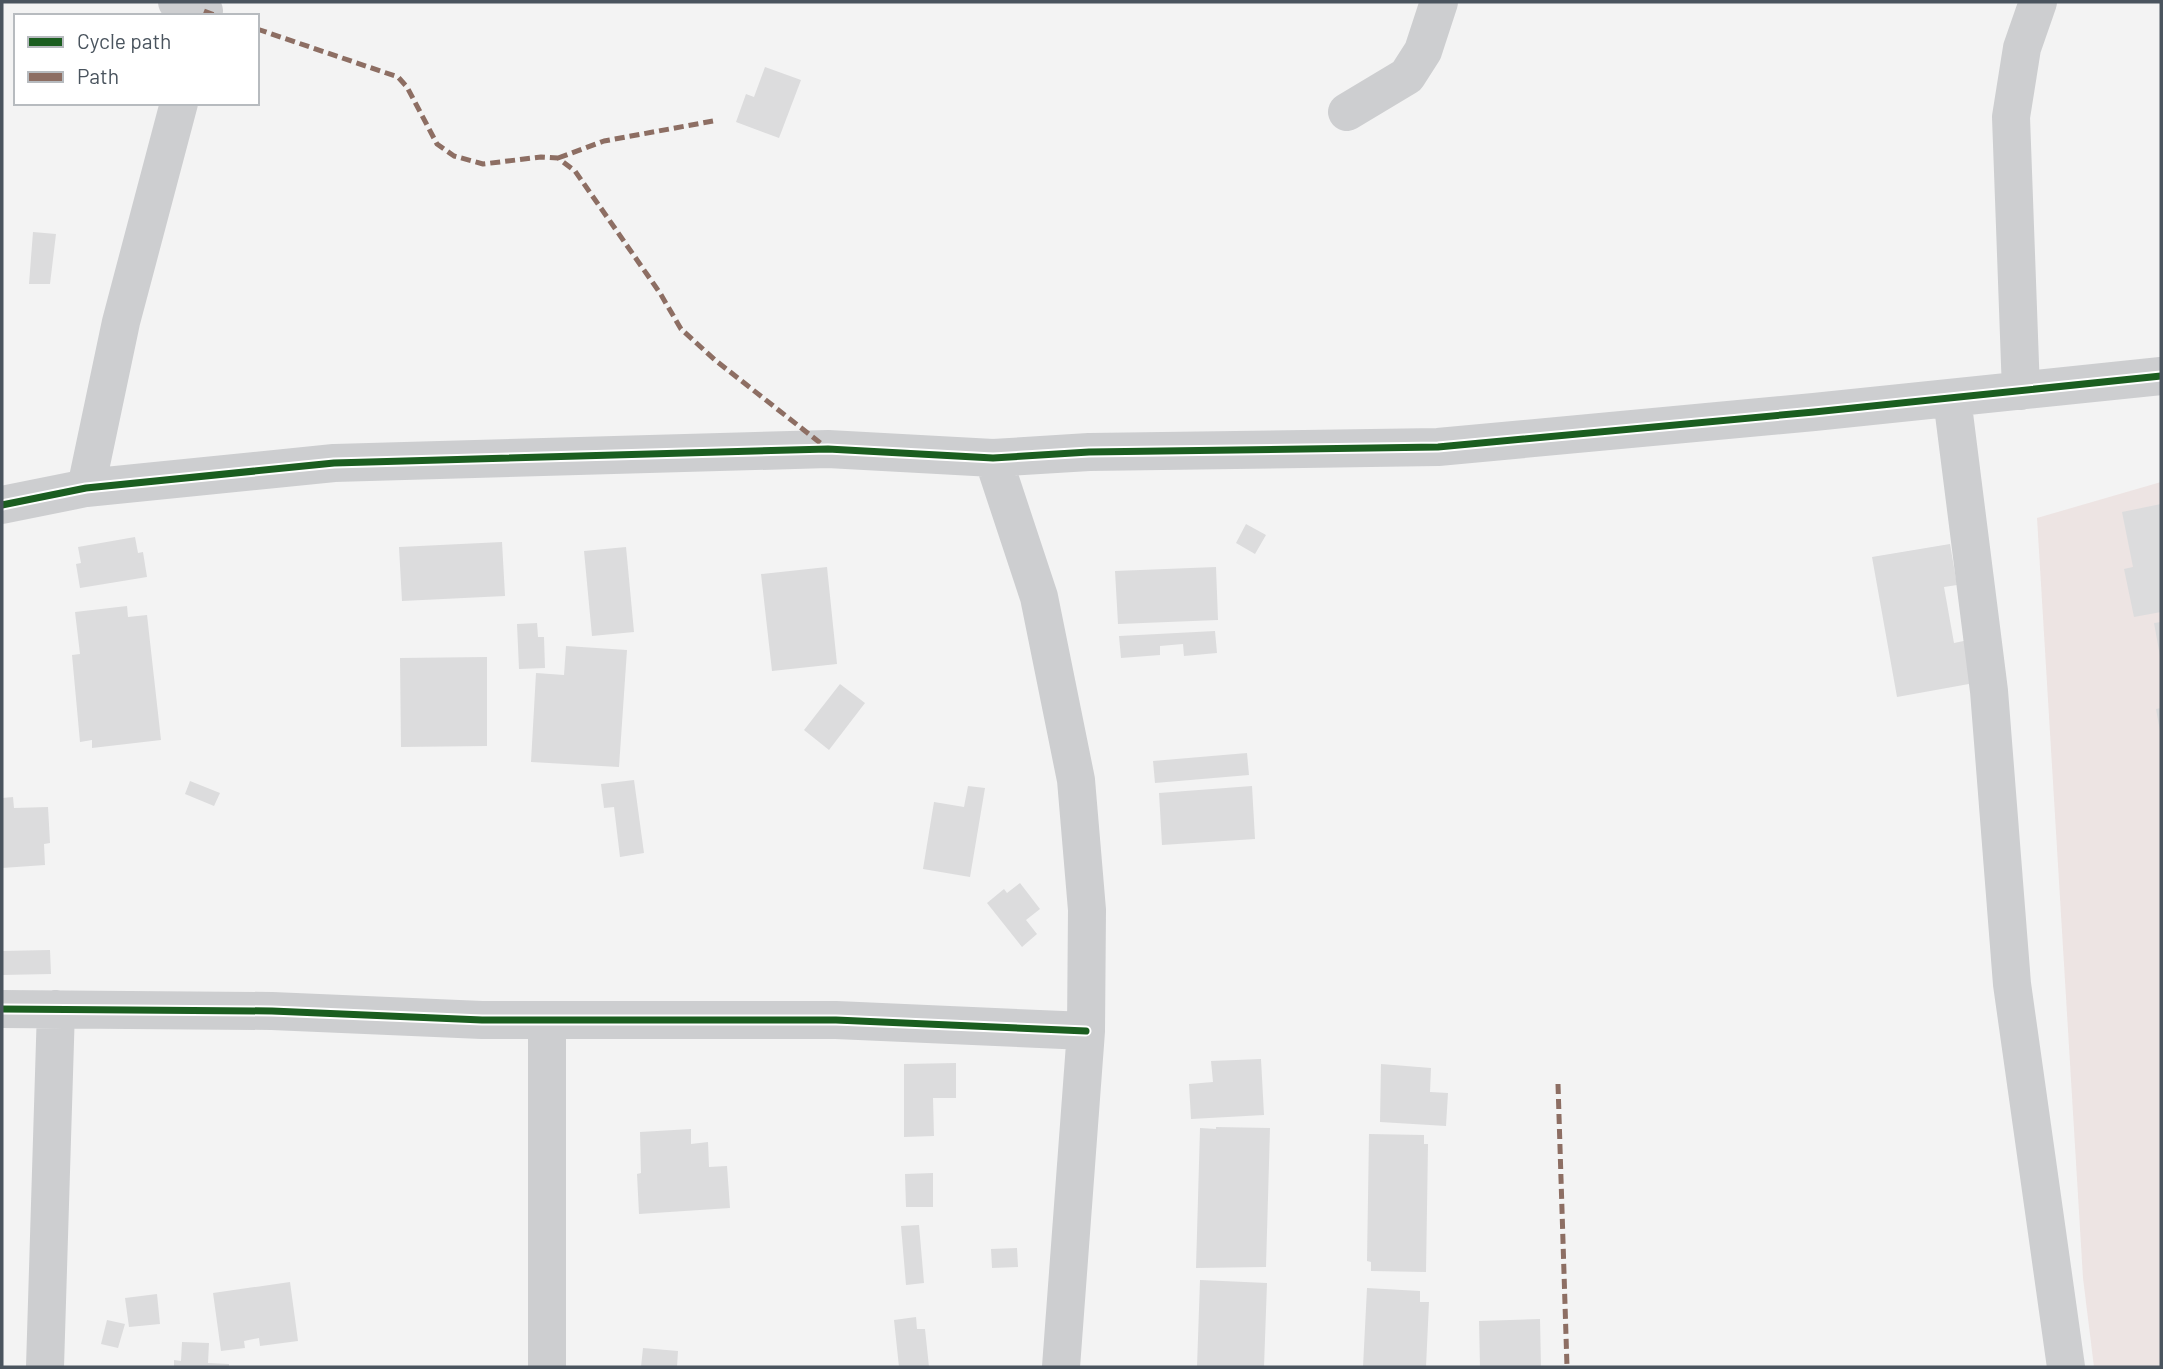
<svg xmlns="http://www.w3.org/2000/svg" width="2163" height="1369" font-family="Barlow,sans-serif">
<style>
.medical{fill:#ede4e3}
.building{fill:#dcdcdd}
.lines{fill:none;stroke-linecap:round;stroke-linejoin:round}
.minor{stroke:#cdced0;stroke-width:38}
.quiet{stroke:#8d6e63;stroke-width:5;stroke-dasharray:10 5;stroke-linecap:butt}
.cycleway-casing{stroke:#fff;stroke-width:11}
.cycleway{stroke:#1b5e20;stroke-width:7}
</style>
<rect width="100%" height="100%" fill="#f3f3f3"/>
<path class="medical" d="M2161,482V1367H2094L2083,1278L2037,518Z"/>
<path class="building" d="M765,67L801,80L779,138L736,122L746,94L754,97Z
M33,232L56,234L50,284H29Z
M2161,504V612L2134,617L2124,569L2133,567L2122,512Z
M1246,524L1266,535L1255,554L1236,543Z
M135,537L138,553L143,552L147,577L80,588L76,564L81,563L78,547Z
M502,542L505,596L402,601L399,547Z
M1950,544L1957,585L1944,587L1954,643L1973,639L1980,682L1897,697L1872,557Z
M626,547L634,632L592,636L584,551Z
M827,567L837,664L772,671L761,574Z
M1216,567L1218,620L1118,624L1115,571Z
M127,606L128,617L147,615L161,740L92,748V740L80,742L72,655L80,654L75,612Z
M2161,622V655L2160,656L2154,623Z
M537,623L538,637H544L545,668L519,669L517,624Z
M1215,631L1217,653L1184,656L1183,644L1160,646V655L1121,658L1119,636Z
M566,646L627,650L619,767L531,762L536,673L564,675Z
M487,657V746L401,747L400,658Z
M840,684L865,703L829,750L804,730Z
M2161,708V731H2160L2156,709Z
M1247,753L1249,775L1155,783L1153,761Z
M634,780L644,853L620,857L614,807L604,808L601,784Z
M190,781L220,793L214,806L185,794Z
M968,786L985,788L970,877L923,869L934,802L964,807Z
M1252,786L1255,839L1162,845L1159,793Z
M13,797L14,808L48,807L50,843L44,844L45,865L2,868V798Z
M1020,883L1040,909L1026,920L1037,934L1022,947L987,903L1004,889L1007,893Z
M50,950L51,974L2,975V951Z
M1261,1059L1264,1115L1191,1119L1189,1084L1213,1082L1211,1061Z
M956,1063V1098H933L934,1136L904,1137V1064Z
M1381,1064L1431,1068L1430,1092L1448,1093L1446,1126L1380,1122Z
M1216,1127L1270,1128L1266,1267L1196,1268L1200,1128L1216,1129Z
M691,1129V1144L708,1142L709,1167L727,1166L730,1208L639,1214L637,1174L641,1173L640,1132Z
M1369,1134L1424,1135V1144H1428L1426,1272L1371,1271V1262L1367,1261Z
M933,1173V1207H906L905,1174Z
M919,1225L924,1283L906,1285L901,1226Z
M1017,1248L1018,1267L992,1268L991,1249Z
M1200,1280L1267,1283L1264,1367H1197Z
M290,1282L298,1341L260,1346L259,1338L244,1341L245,1348L221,1351L213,1293Z
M1367,1288L1420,1291V1302H1429L1426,1367H1363Z
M157,1294L160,1324L129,1327L125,1298Z
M916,1317L917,1329H925L929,1367H899L894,1320Z
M1540,1319L1541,1367H1480L1479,1321Z
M107,1320L125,1324L118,1348L101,1344Z
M182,1342L209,1343L208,1363L229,1364V1367H174V1360L181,1361Z
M643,1348L678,1351L677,1367H641Z"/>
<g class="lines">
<path class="minor" d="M177,2L204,11
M1347,112L1407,76L1423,51L1439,2
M2021,391L2011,117L2022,48L2038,2
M1952,398L1989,691L2012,984L2066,1367
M993,458L1039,597L1076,780L1087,910L1086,1031L1061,1367
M86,488L121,322L179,103
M2,505L86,488L334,463L828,449L993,458L1089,452L1438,447L1814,412L2161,376
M2,1009L272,1011L482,1020H836L1086,1031
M45,1367L56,1009
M547,1367V1020"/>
<path class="quiet" d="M204,11L217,16
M257,29L398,77L407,87L437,144L454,156L483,164L541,157L558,158L575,171L660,293L681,329L715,360L828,449
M558,158L604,141L713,121
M1558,1084L1567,1367"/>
<defs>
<path id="cycleway" d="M2,505L86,488L334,463L828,449L993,458L1089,452L1438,447L1814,412L2161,376
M2,1009L272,1011L482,1020H836L1086,1031"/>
</defs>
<use href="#cycleway" class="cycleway-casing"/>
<use href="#cycleway" class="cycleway"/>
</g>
<rect width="2163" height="1369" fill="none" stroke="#4a545e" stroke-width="7"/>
<rect x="14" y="14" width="245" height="91" fill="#ffffff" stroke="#b7bbbf" stroke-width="2"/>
<rect x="28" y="37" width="35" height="10" fill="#1b5e20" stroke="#b7bbbf" stroke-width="2"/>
<text x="77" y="49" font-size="21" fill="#4a545e">Cycle path</text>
<rect x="28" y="72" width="35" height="10" fill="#8d6e63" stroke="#b7bbbf" stroke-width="2"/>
<text x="77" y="84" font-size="21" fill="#4a545e">Path</text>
</svg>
